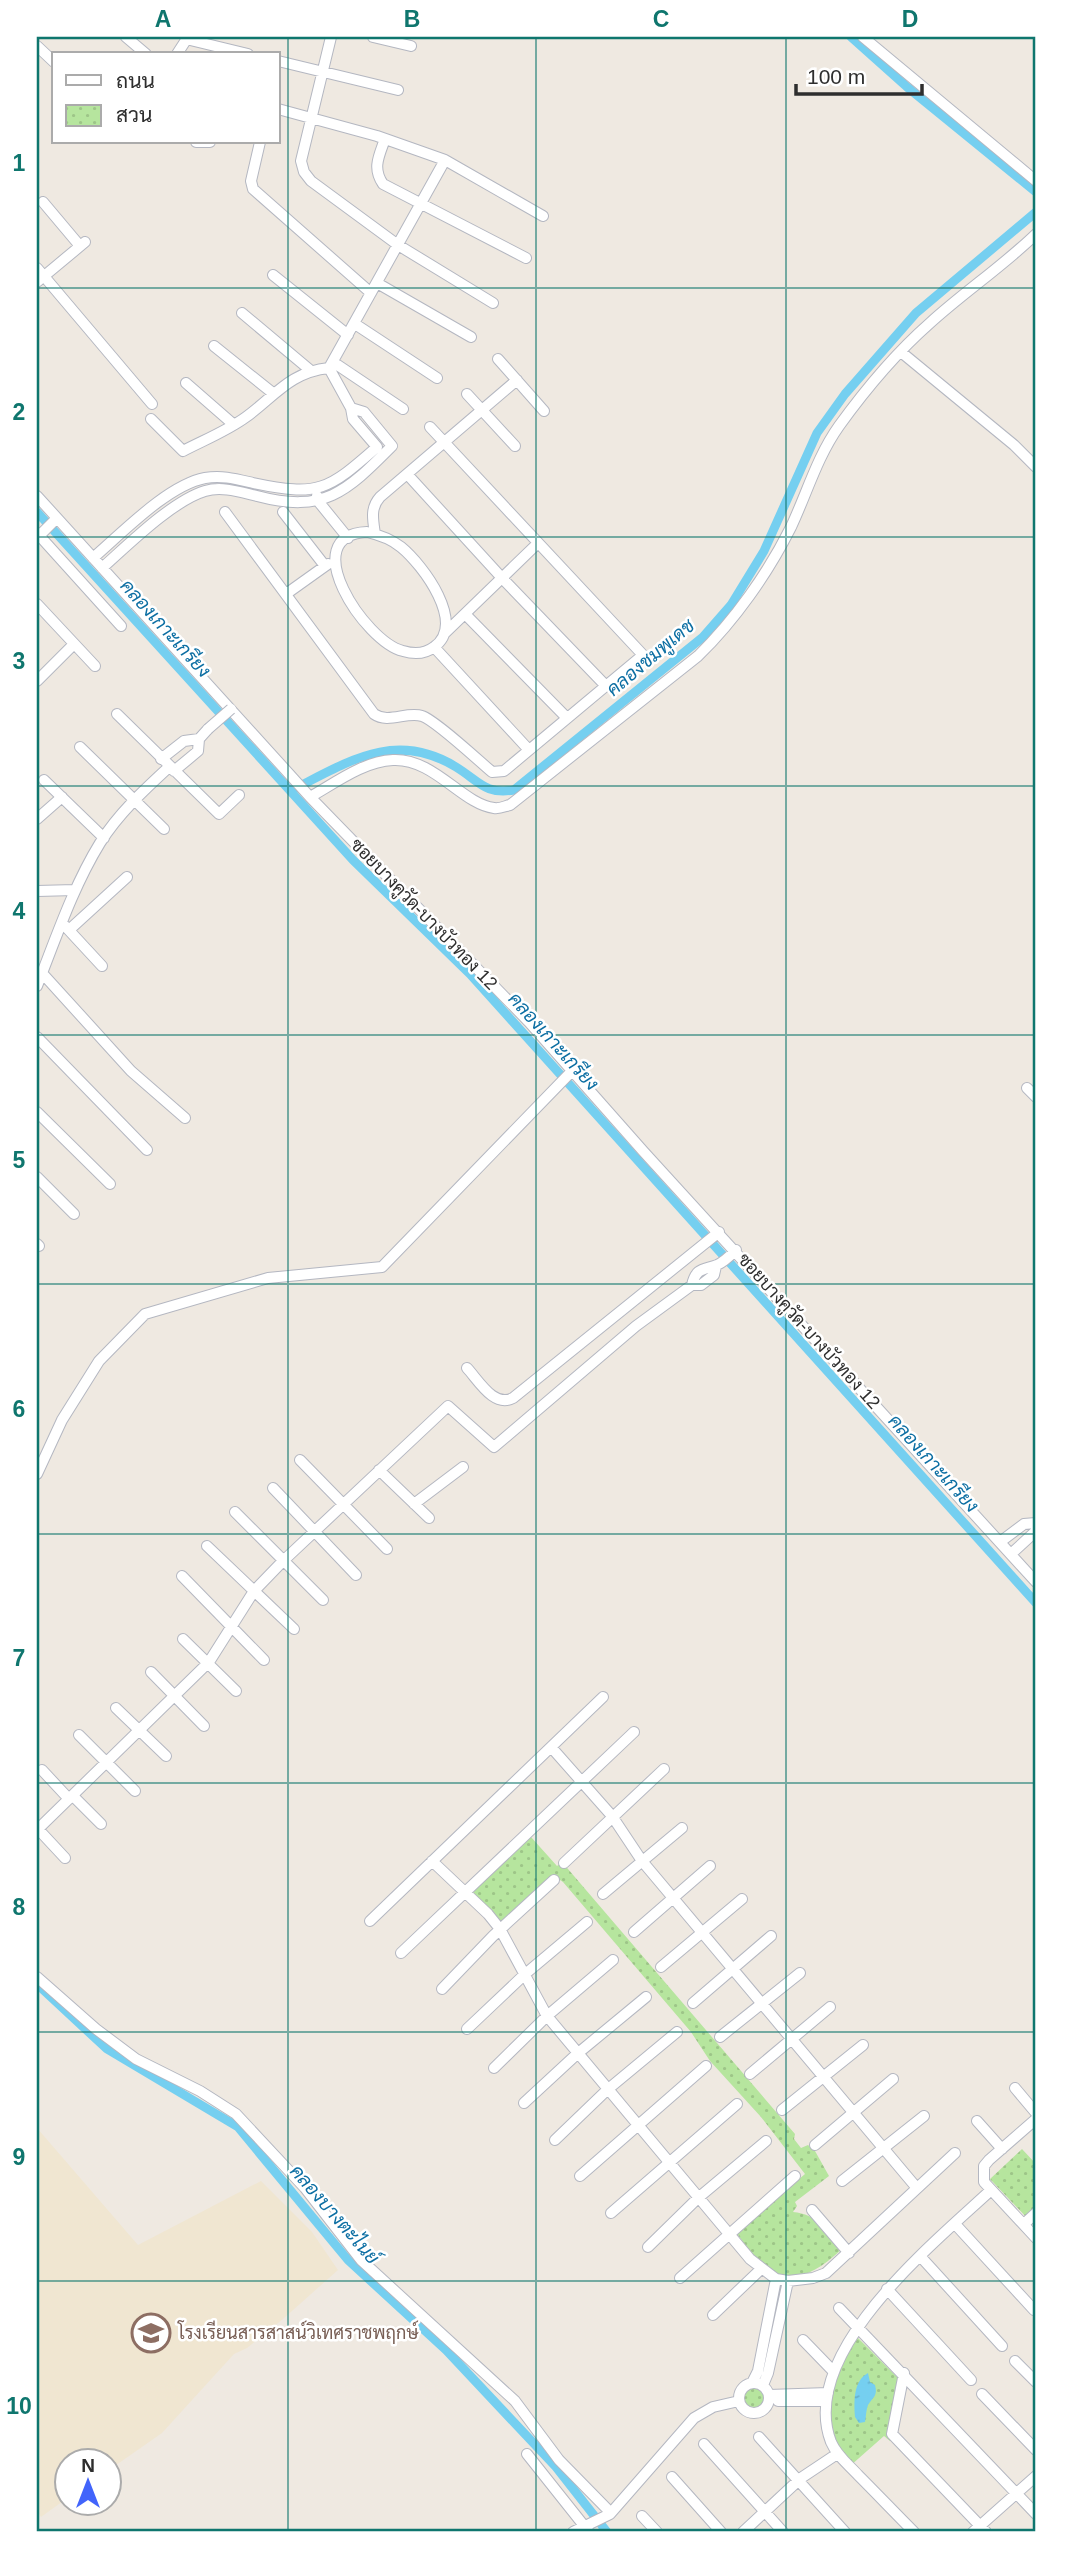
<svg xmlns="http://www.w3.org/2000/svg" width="1073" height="2569" font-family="Arial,Sarabun,sans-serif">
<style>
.education{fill:#f0e6d1}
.park{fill:url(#park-dots)}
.water{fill:url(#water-ripples)}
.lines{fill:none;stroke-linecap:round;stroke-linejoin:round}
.canal{stroke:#75cff0;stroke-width:9}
.street-casing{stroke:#b4b7c1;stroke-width:12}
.street{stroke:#fff;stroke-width:10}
.street-bridge-casing{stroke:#b4b7c1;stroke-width:12;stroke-linecap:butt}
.street-bridge{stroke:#fff;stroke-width:10}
.grid{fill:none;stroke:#0f766e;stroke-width:2;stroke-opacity:0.55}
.labels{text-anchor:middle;stroke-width:5;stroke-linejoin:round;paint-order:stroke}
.street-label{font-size:18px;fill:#2e2e2e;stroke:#fff}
.education-label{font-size:18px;fill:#785e54;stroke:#fff;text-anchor:start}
.water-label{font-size:19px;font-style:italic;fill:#0d6fa3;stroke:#fff}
.neatline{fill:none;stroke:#0f766e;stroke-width:2.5}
.grid-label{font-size:23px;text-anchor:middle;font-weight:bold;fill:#0f766e}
</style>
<defs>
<pattern id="park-dots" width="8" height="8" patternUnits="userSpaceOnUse" patternTransform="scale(1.75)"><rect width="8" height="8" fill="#b6e59e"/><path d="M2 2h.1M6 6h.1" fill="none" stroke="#9dc588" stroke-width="1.8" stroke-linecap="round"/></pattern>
<pattern id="water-ripples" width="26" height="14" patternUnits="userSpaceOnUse" patternTransform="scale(1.75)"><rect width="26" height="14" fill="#75cff0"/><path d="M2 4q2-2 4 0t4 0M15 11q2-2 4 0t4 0" fill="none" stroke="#66b2ce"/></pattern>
</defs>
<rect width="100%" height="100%" fill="#efe9e1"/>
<path class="education" d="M37,2128L138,2245L261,2181L312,2232L338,2270L283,2319L247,2348L234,2354L162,2433L109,2470L108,2460H66V2499L41,2517L37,2511Z"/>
<path class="park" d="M531,1837L557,1866L562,1862L795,2134L794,2139L801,2148L808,2145L815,2151L829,2176L795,2202L797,2206L793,2212C817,2214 827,2231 842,2249C795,2293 770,2282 736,2232L805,2174L761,2117L710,2061L691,2032L563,1882L557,1878L501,1924L472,1891Z
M1022,2149L1036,2164V2212L1028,2219L990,2179Z
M855,2335L902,2382L890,2441L884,2436L850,2466C831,2447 823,2416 830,2390C834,2371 847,2352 855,2335Z
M739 2398a15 15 0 1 1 30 0a15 15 0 1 1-30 0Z"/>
<path class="water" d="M868,2373L870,2382L875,2385C878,2396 873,2397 868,2405C866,2410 866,2417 865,2422L859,2423L855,2417C854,2402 853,2381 868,2373Z"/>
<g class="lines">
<path class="canal" d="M851,37L907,87L1036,192
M37,512L353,860L470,974L1036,1603
M294,789C349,761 396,730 456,767C479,781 485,795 514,790L703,637L731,605L764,551L817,433L845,394L916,313L1036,212
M37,1984L107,2049L238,2127L348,2260L446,2350L556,2467L607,2532"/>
<defs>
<path id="street" d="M126,37L146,54
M331,37L301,161L304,172L311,181L398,245L493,303
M373,37L411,46
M863,37L1036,181
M186,39L248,54
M37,46L54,62
M177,54L188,37
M278,61L398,90
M278,109L377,136L445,160L543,216
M385,139C379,156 372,168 383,184L526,258
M196,142H210
M260,142L251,181L253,189L371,293
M43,202L80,246
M37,268L152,404
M273,275L348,335
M37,282L85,242
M377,283L471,337
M242,313L310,370
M355,324L437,378
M214,346L274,394
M901,352L1014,445L1036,467
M498,359L544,411
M333,362L403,409
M329,368L351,408
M186,383L233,424
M467,394L515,446
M151,419L183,451C204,440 227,431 246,417C275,396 290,372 329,368L445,160
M407,474L502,578L606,686
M37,496L310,797L529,1022L643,1151L1036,1582
M317,496L318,501L348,538
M225,512L374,714C388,724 407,711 422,716C435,720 479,761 492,772L504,771L643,655L430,427
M283,512L325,566
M367,532C380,535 391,539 401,547C423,565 467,624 434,647C425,654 413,654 403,651C365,642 294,535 367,532Z
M37,533L121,626
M375,534C373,520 370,508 380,497L517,380
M37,538L57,518
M93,558C122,533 168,485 205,478C222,475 236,479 253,483C319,497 328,490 377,447L353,419L351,408L364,412L392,446C347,491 325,514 257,496C240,492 222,486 205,491C172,501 128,545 102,568
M286,594L328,564
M37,604L95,666
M465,614L567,718
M445,633L537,544
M434,647L529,750
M37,681L74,644
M117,714L219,814L239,795
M80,747L164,829
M161,759L184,741L199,739L208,729
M174,771L198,751L199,739
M44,780L104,838
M310,797C335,783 364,761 393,760C434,758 462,804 494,808C500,809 505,806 510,805L698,656C735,620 768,573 791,527C807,493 817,457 839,426C865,390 897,352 930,323C964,292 1003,266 1036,234
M37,819L62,797
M37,891L75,890
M65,926L102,966
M69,930L127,877
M42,973L131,1071L185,1118
M37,986C56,938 73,887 100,843C118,814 144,790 169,767
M37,1037L147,1150
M1027,1088L1036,1097
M37,1112L110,1184
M37,1177L74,1214
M37,1244L39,1246
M692,1285H701L714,1275L716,1266
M467,1368C479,1381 494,1408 513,1398L719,1232
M300,1460L387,1549
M379,1470L429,1518
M37,1474L62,1420L99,1361L145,1314L268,1278L382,1267L573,1070
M273,1488L356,1575
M414,1504L463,1467
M235,1512L323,1600
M1000,1542L1024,1524L1036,1523
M207,1546L294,1629
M1011,1554L1036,1531
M182,1576L264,1660
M183,1639L236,1691
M151,1672L204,1726
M116,1708L166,1756
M79,1735L135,1791
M551,1747L612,1816L642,1861L916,2187
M42,1770L69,1799
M73,1796L101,1824
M38,1829L65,1858
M37,1830L209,1662L254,1591L282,1562L448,1406L494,1447L636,1326L692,1285C696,1267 704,1270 717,1265C724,1262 731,1255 736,1250
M432,1861L488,1914L500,1929L547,2016L750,2259L776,2279L788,2281L813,2278L826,2273L955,2153
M564,1863L664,1769
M603,1894L682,1828
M370,1921L603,1697
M634,1932L710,1866
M401,1953L634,1732
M661,1967L742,1899
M37,1977L96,2029L136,2059L200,2091L236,2114L305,2188L361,2260L515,2401L559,2460L611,2513
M442,1989L493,1936L554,1880
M693,2003L771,1936
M467,2029L524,1975L587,1922
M720,2037L800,1973
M494,2068L547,2016L613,1960
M750,2074L830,2007
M1015,2088L1036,2113
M524,2103L577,2054L646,1997
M782,2110L863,2045
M1036,2119L989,2160L984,2166V2182L1036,2238
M977,2121L1002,2149
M555,2140L607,2090L677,2032
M815,2145L893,2079
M580,2176L706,2066
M842,2181L924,2116
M812,2210L849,2253
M611,2213L737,2104
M955,2224L1034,2310
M1024,2224L1036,2213
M648,2247L698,2198L766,2141
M920,2256L1002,2346
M680,2278L795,2176
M887,2289L971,2380
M839,2308L1036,2514
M713,2315L761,2269
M803,2340L834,2372
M1015,2361L1036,2382
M904,2373L892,2434L986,2532
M752,2383L758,2371L776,2279
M739 2398a15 15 0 1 1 30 0a15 15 0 1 1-30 0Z
M763,2385L768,2373L788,2281
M982,2394L1036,2450
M769,2395L828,2393
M778,2401H826
M759,2437L845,2532
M704,2444L783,2532
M527,2454L589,2532
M672,2477L721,2532
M642,2516L657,2532
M573,2532L610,2514L694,2418L713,2407L739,2401
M743,2532L801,2478L837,2454
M914,2532C895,2513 877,2494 858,2475C848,2464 837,2456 831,2442C797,2353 934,2243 991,2190
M973,2532L1036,2476"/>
</defs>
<use href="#street" class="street-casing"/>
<use href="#street" class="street"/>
<defs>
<path id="street-bridge" d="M208,729L231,709"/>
</defs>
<use href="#street-bridge" class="street-bridge-casing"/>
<use href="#street-bridge" class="street-bridge"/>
</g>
<path class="grid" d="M288,37V2532M536,37V2532M786,37V2532M37,288H1036M37,537H1036M37,786H1036M37,1035H1036M37,1284H1036M37,1534H1036M37,1783H1036M37,2032H1036M37,2281H1036"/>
<defs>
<symbol id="school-ring" viewBox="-11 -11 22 22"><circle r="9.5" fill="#fff" stroke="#8d6e63" stroke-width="1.5"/><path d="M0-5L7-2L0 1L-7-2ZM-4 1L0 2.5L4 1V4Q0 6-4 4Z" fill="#8d6e63"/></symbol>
</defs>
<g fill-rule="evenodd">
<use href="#school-ring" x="129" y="2311" width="44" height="44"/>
</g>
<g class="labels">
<g class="street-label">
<text transform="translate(424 914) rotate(46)" y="6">ซอยบางคูวัด-บางบัวทอง 12</text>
<text transform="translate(809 1331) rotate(48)" y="6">ซอยบางคูวัด-บางบัวทอง 12</text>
</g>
<g class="education-label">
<text x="178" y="2339">โรงเรียนสารสาสน์วิเทศราชพฤกษ์</text>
</g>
<g class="water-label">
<text transform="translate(166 628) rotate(48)" y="7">คลองเกาะเกรียง</text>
<text transform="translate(650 657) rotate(-40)" y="7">คลองชมพูเดช</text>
<text transform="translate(554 1041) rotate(48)" y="7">คลองเกาะเกรียง</text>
<text transform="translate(934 1463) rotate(48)" y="7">คลองเกาะเกรียง</text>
<text transform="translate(335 2214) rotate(49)" y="7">คลองบางตะไนย์</text>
</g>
</g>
<rect width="1073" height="2569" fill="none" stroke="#ffffff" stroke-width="77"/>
<rect x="52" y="52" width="228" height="91" fill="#ffffff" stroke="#ababab" stroke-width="2"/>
<rect x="66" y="75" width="35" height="10" fill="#ffffff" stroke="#ababab" stroke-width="2"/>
<text x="116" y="88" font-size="21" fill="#2e2e2e">ถนน</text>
<rect x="66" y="105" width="35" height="21" fill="url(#park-dots)" stroke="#ababab" stroke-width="2"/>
<text x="116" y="122" font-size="21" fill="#2e2e2e">สวน</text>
<g transform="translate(88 2482)"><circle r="33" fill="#ffffff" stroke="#ababab" stroke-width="2"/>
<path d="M0-5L12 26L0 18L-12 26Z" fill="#4264fb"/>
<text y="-10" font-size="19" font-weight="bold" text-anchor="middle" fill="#2e2e2e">N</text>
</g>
<path d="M796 84v10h126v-10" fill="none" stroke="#2e2e2e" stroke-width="3.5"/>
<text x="807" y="84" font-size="21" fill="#2e2e2e" stroke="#ffffff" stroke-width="5" paint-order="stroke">100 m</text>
<rect x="38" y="38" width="996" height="2492" class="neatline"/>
<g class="grid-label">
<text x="163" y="27">A</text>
<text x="412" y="27">B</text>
<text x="661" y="27">C</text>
<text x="910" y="27">D</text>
<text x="19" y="171">1</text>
<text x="19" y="420">2</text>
<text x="19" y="669">3</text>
<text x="19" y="919">4</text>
<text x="19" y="1168">5</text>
<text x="19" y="1417">6</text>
<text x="19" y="1666">7</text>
<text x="19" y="1915">8</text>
<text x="19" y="2165">9</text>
<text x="19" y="2414">10</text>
</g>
</svg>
